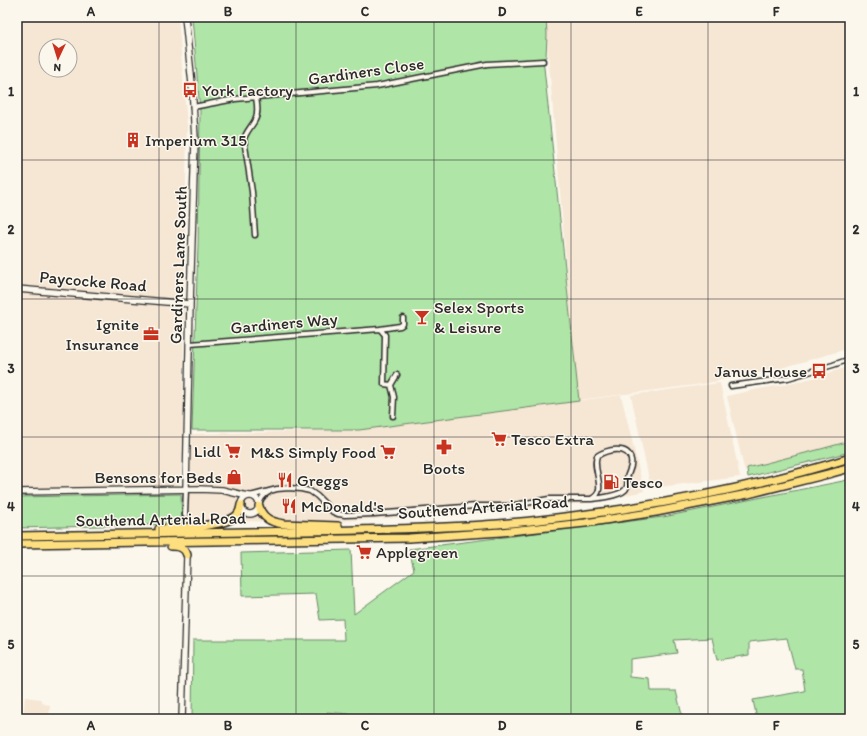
<svg xmlns="http://www.w3.org/2000/svg" width="867" height="736" font-family="Itim,sans-serif">
<style>
.built{fill:#f6e6d4;fill-rule:evenodd}
.green{fill:#afe5a7;stroke:#6d8869}
.lines{fill:none;stroke-linecap:round;stroke-linejoin:round}
.street-casing{stroke:#2b2b2b;stroke-width:7}
.secondary-casing{stroke:#2b2b2b;stroke-width:8}
.highway-casing{stroke:#2b2b2b;stroke-width:10}
.street{stroke:#fbf7ec;stroke-width:4}
.secondary{stroke:#fbf7ec;stroke-width:5.5}
.highway{stroke:#fedf80;stroke-width:7}
.grid{fill:none;stroke:#2b2b2b;stroke-width:1;stroke-opacity:0.55}
.labels{text-anchor:middle;stroke-width:3;stroke-linejoin:round;paint-order:stroke}
.street-label{font-size:17px;fill:#2b2b2b;stroke:#fbf7ec}
.poi-label{font-size:17px;fill:#2b2b2b;stroke:#fbf7ec;text-anchor:start}
.neatline{fill:none;stroke:#2b2b2b;stroke-width:1.5}
.grid-label{font-size:13px;text-anchor:middle;font-weight:bold;fill:#2b2b2b}
</style>
<rect width="100%" height="100%" fill="#fbf7ec"/>
<filter id="ink" filterUnits="userSpaceOnUse"><feTurbulence type="fractalNoise" baseFrequency=".025" numOctaves="2"/><feDisplacementMap in="SourceGraphic" scale="8" xChannelSelector="R" yChannelSelector="G"/><feConvolveMatrix kernelMatrix="1 2 1 2 8 2 1 2 1" color-interpolation-filters="sRGB"/></filter>
<g filter="url(#ink)">
<path class="built" d="M17,17H178L187,125L184,298L183,433L180,486L17,489ZM46,46H70V70H46Z
M545,17H850V348L778,369L702,384L578,400Z
M850,366V445L820,454L745,472L727,396L758,389L789,384L820,376Z
M720,383L740,477L651,488L631,395Z
M621,395L644,491L600,501L587,503L500,511L327,522L227,521L188,523L192,434L359,430Z
M25,697L40,699L44,704L50,705L49,719H23Z"/>
<path class="green" d="M192,17H546L547,35L546,57L543,58L579,401L359,430H192L198,245L200,111Z
M850,441V452L748,477L747,468L821,449Z
M850,479V719H757L753,700L805,691L802,669H795L787,638L749,642V655L717,660L712,638L674,640L677,653L630,659V677L650,679L651,691H676L683,719H381V717L327,712V719H192L193,640H344L343,619L320,620L316,594L242,596L241,553L351,550L354,614L414,570L409,549L663,517L843,481Z
M181,494L182,524L17,528V497Z"/>
<g class="lines">
<defs>
<path id="street" d="M193,107L235,99L377,86L487,64L543,61
M255,235L252,192L244,139C246,132 252,126 255,120C259,113 257,104 256,97
M380,329L400,326L403,324V318
M190,344L380,329L385,335L384,384L391,385L397,375
M391,385L394,397L393,416
M731,386L788,378L833,365L850,359
M250,496L277,489L289,488L301,489L310,491L317,496L333,512L338,514L345,515L374,514L476,506H509L549,499H587C596,499 619,496 625,490C629,486 627,482 627,478C628,472 633,467 631,460C628,444 606,450 597,456C591,469 609,492 591,499
M259,506C260,499 263,495 269,492
M185,515L186,489"/>
<path id="secondary" d="M185,17L192,84L195,140L190,304L186,489
M17,289L190,304
M17,492L199,489L222,490L243,495L250,496
M241 505a9 9 0 1 1 18 0a9 9 0 1 1-18 0Z
M182,719L187,555"/>
<path id="highway" d="M259,506C262,518 271,522 283,524L338,526
M159,529C176,528 224,527 236,516C240,513 240,510 241,505
M17,536C113,534 208,533 304,531C369,530 433,529 498,524C540,521 582,515 624,509C700,497 776,481 850,458
M17,544L409,538L501,532L585,523L656,512L748,494L832,473L850,468
M171,546C178,546 185,547 187,555"/>
</defs>
<use href="#street" class="street-casing"/>
<use href="#secondary" class="secondary-casing"/>
<use href="#highway" class="highway-casing"/>
<use href="#street" class="street"/>
<use href="#secondary" class="secondary"/>
<use href="#highway" class="highway"/>
</g>
</g>
<path class="grid" d="M159,17V719M296,17V719M434,17V719M571,17V719M708,17V719M17,160H850M17,299H850M17,437H850M17,576H850"/>
<defs>
<symbol id="bus-bare" viewBox="-9 -9 18 18"><path d="M-5-6H5V4H4V6H2V4H-2V6H-4V4H-5ZM-3.5-4V0h7V-4ZM-3.5 1.2v1.5H-2V1.2ZM2 1.2v1.5H3.5V1.2Z" fill="#c8321e" stroke="#fbf7ec" stroke-width="2.5" paint-order="stroke"/></symbol>
<symbol id="building-bare" viewBox="-9 -9 18 18"><path d="M-4-6H4V6H1V3H-1V6H-4ZM-2.5-4.3h1.7v1.8h-1.7ZM.8-4.3h1.7v1.8H.8ZM-2.5-1h1.7V.8h-1.7ZM.8-1h1.7V.8H.8Z" fill="#c8321e" stroke="#fbf7ec" stroke-width="2.5" paint-order="stroke"/></symbol>
<symbol id="bar-bare" viewBox="-9 -9 18 18"><path d="M-6-5H6L.8 .8V4.5H3.5V6h-7V4.5H-.8V.8Z" fill="#c8321e" stroke="#fbf7ec" stroke-width="2.5" paint-order="stroke"/></symbol>
<symbol id="office-bare" viewBox="-9 -9 18 18"><path d="M-6-3h4V-5.5h4V-3h4V5H-6ZM-1-4.5V-3h2v-1.5ZM-6 0V1H6V0Z" fill="#c8321e" stroke="#fbf7ec" stroke-width="2.5" paint-order="stroke"/></symbol>
<symbol id="supermarket-bare" viewBox="-9 -9 18 18"><path d="M-6-5.5h2.5l.6 2H6L4.5 2H-2.5L-4.4-4H-6ZM-1.5 3.2a1.3 1.3 0 1 0 .1 0ZM3 3.2a1.3 1.3 0 1 0 .1 0Z" fill="#c8321e" stroke="#fbf7ec" stroke-width="2.5" paint-order="stroke"/></symbol>
<symbol id="pharmacy-bare" viewBox="-9 -9 18 18"><path d="M-2-6h4v4h4v4h-4v4h-4v-4h-4v-4h4Z" fill="#c8321e" stroke="#fbf7ec" stroke-width="2.5" paint-order="stroke"/></symbol>
<symbol id="shop-bare" viewBox="-9 -9 18 18"><path d="M-5-2.5h2.3a2.7 3.5 0 0 1 5.4 0H5L5.5 6h-11ZM-1.5-2.5h3a1.5 2.3 0 0 0-3 0Z" fill="#c8321e" stroke="#fbf7ec" stroke-width="2.5" paint-order="stroke"/></symbol>
<symbol id="restaurant-bare" viewBox="-9 -9 18 18"><path d="M-5-6h1v4h1v-4h1v4h1v-4h1v5L-1.5 .5V6h-2V.5L-5-1ZM5-6V6H3V1.5H1.5Q1.5-4 5-6Z" fill="#c8321e" stroke="#fbf7ec" stroke-width="2.5" paint-order="stroke"/></symbol>
<symbol id="fuel-bare" viewBox="-9 -9 18 18"><path d="M-5.5-6h7V0h2V4h1.3V-2.5L3-4.5l.8-.8L6-3V5H2.5V1h-1V6h-7ZM-4.2-4.7v3.2H.2V-4.7Z" fill="#c8321e" stroke="#fbf7ec" stroke-width="2.5" paint-order="stroke"/></symbol>
</defs>
<g fill-rule="evenodd">
<use href="#bus-bare" x="179" y="79" width="22" height="22"/>
<use href="#building-bare" x="122" y="129" width="22" height="22"/>
<use href="#bar-bare" x="411" y="306" width="22" height="22"/>
<use href="#office-bare" x="140" y="323" width="22" height="22"/>
<use href="#bus-bare" x="808" y="360" width="22" height="22"/>
<use href="#supermarket-bare" x="488" y="428" width="22" height="22"/>
<use href="#pharmacy-bare" x="433" y="436" width="22" height="22"/>
<use href="#supermarket-bare" x="222" y="440" width="22" height="22"/>
<use href="#supermarket-bare" x="377" y="441" width="22" height="22"/>
<use href="#shop-bare" x="223" y="466" width="22" height="22"/>
<use href="#restaurant-bare" x="274" y="469" width="22" height="22"/>
<use href="#fuel-bare" x="600" y="471" width="22" height="22"/>
<use href="#restaurant-bare" x="278" y="495" width="22" height="22"/>
<use href="#supermarket-bare" x="353" y="541" width="22" height="22"/>
</g>
<g class="labels">
<g class="street-label">
<text transform="translate(366 71) rotate(-8)" y="6">Gardiners Close</text>
<text transform="translate(178 265) rotate(-88)" y="6">Gardiners Lane South</text>
<text transform="translate(93 281) rotate(5)" y="6">Paycocke Road</text>
<text transform="translate(284 323) rotate(-5)" y="6">Gardiners Way</text>
<text transform="translate(483 507) rotate(-4)" y="6">Southend Arterial Road</text>
<text transform="translate(161 519) rotate(-1)" y="6">Southend Arterial Road</text>
</g>
<g class="poi-label">
<text x="202" y="96">York Factory</text>
<text x="145" y="146">Imperium 315</text>
<text x="434" y="313">Selex Sports<tspan x="434" dy="20">&amp; Leisure</tspan></text>
<text x="139" y="330" text-anchor="end">Ignite<tspan x="139" dy="20">Insurance</tspan></text>
<text x="807" y="377" text-anchor="end">Janus House</text>
<text x="511" y="445">Tesco Extra</text>
<text x="221" y="457" text-anchor="end">Lidl</text>
<text x="376" y="458" text-anchor="end">M&amp;S Simply Food</text>
<text x="444" y="474" text-anchor="middle">Boots</text>
<text x="222" y="483" text-anchor="end">Bensons for Beds</text>
<text x="297" y="486">Greggs</text>
<text x="623" y="488">Tesco</text>
<text x="301" y="512">McDonald's</text>
<text x="376" y="558">Applegreen</text>
</g>
</g>
<rect width="867" height="736" fill="none" stroke="#fbf7ec" stroke-width="44"/>
<g transform="translate(58 58) rotate(184)"><circle r="19" fill="#fbf7ec" stroke="#a8a59f"/>
<path d="M0-3L7 15L0 10L-7 15Z" fill="#c8321e"/>
<text y="-6" font-size="11" font-weight="bold" text-anchor="middle" fill="#2b2b2b">N</text>
</g>
<rect x="22" y="22" width="823" height="692" class="neatline"/>
<g class="grid-label">
<text x="91" y="16">A</text>
<text x="228" y="16">B</text>
<text x="365" y="16">C</text>
<text x="502" y="16">D</text>
<text x="639" y="16">E</text>
<text x="776" y="16">F</text>
<text x="11" y="96">1</text>
<text x="856" y="96">1</text>
<text x="11" y="234">2</text>
<text x="856" y="234">2</text>
<text x="11" y="373">3</text>
<text x="856" y="373">3</text>
<text x="11" y="511">4</text>
<text x="856" y="511">4</text>
<text x="11" y="649">5</text>
<text x="856" y="649">5</text>
<text x="91" y="730">A</text>
<text x="228" y="730">B</text>
<text x="365" y="730">C</text>
<text x="502" y="730">D</text>
<text x="639" y="730">E</text>
<text x="776" y="730">F</text>
</g>
</svg>
